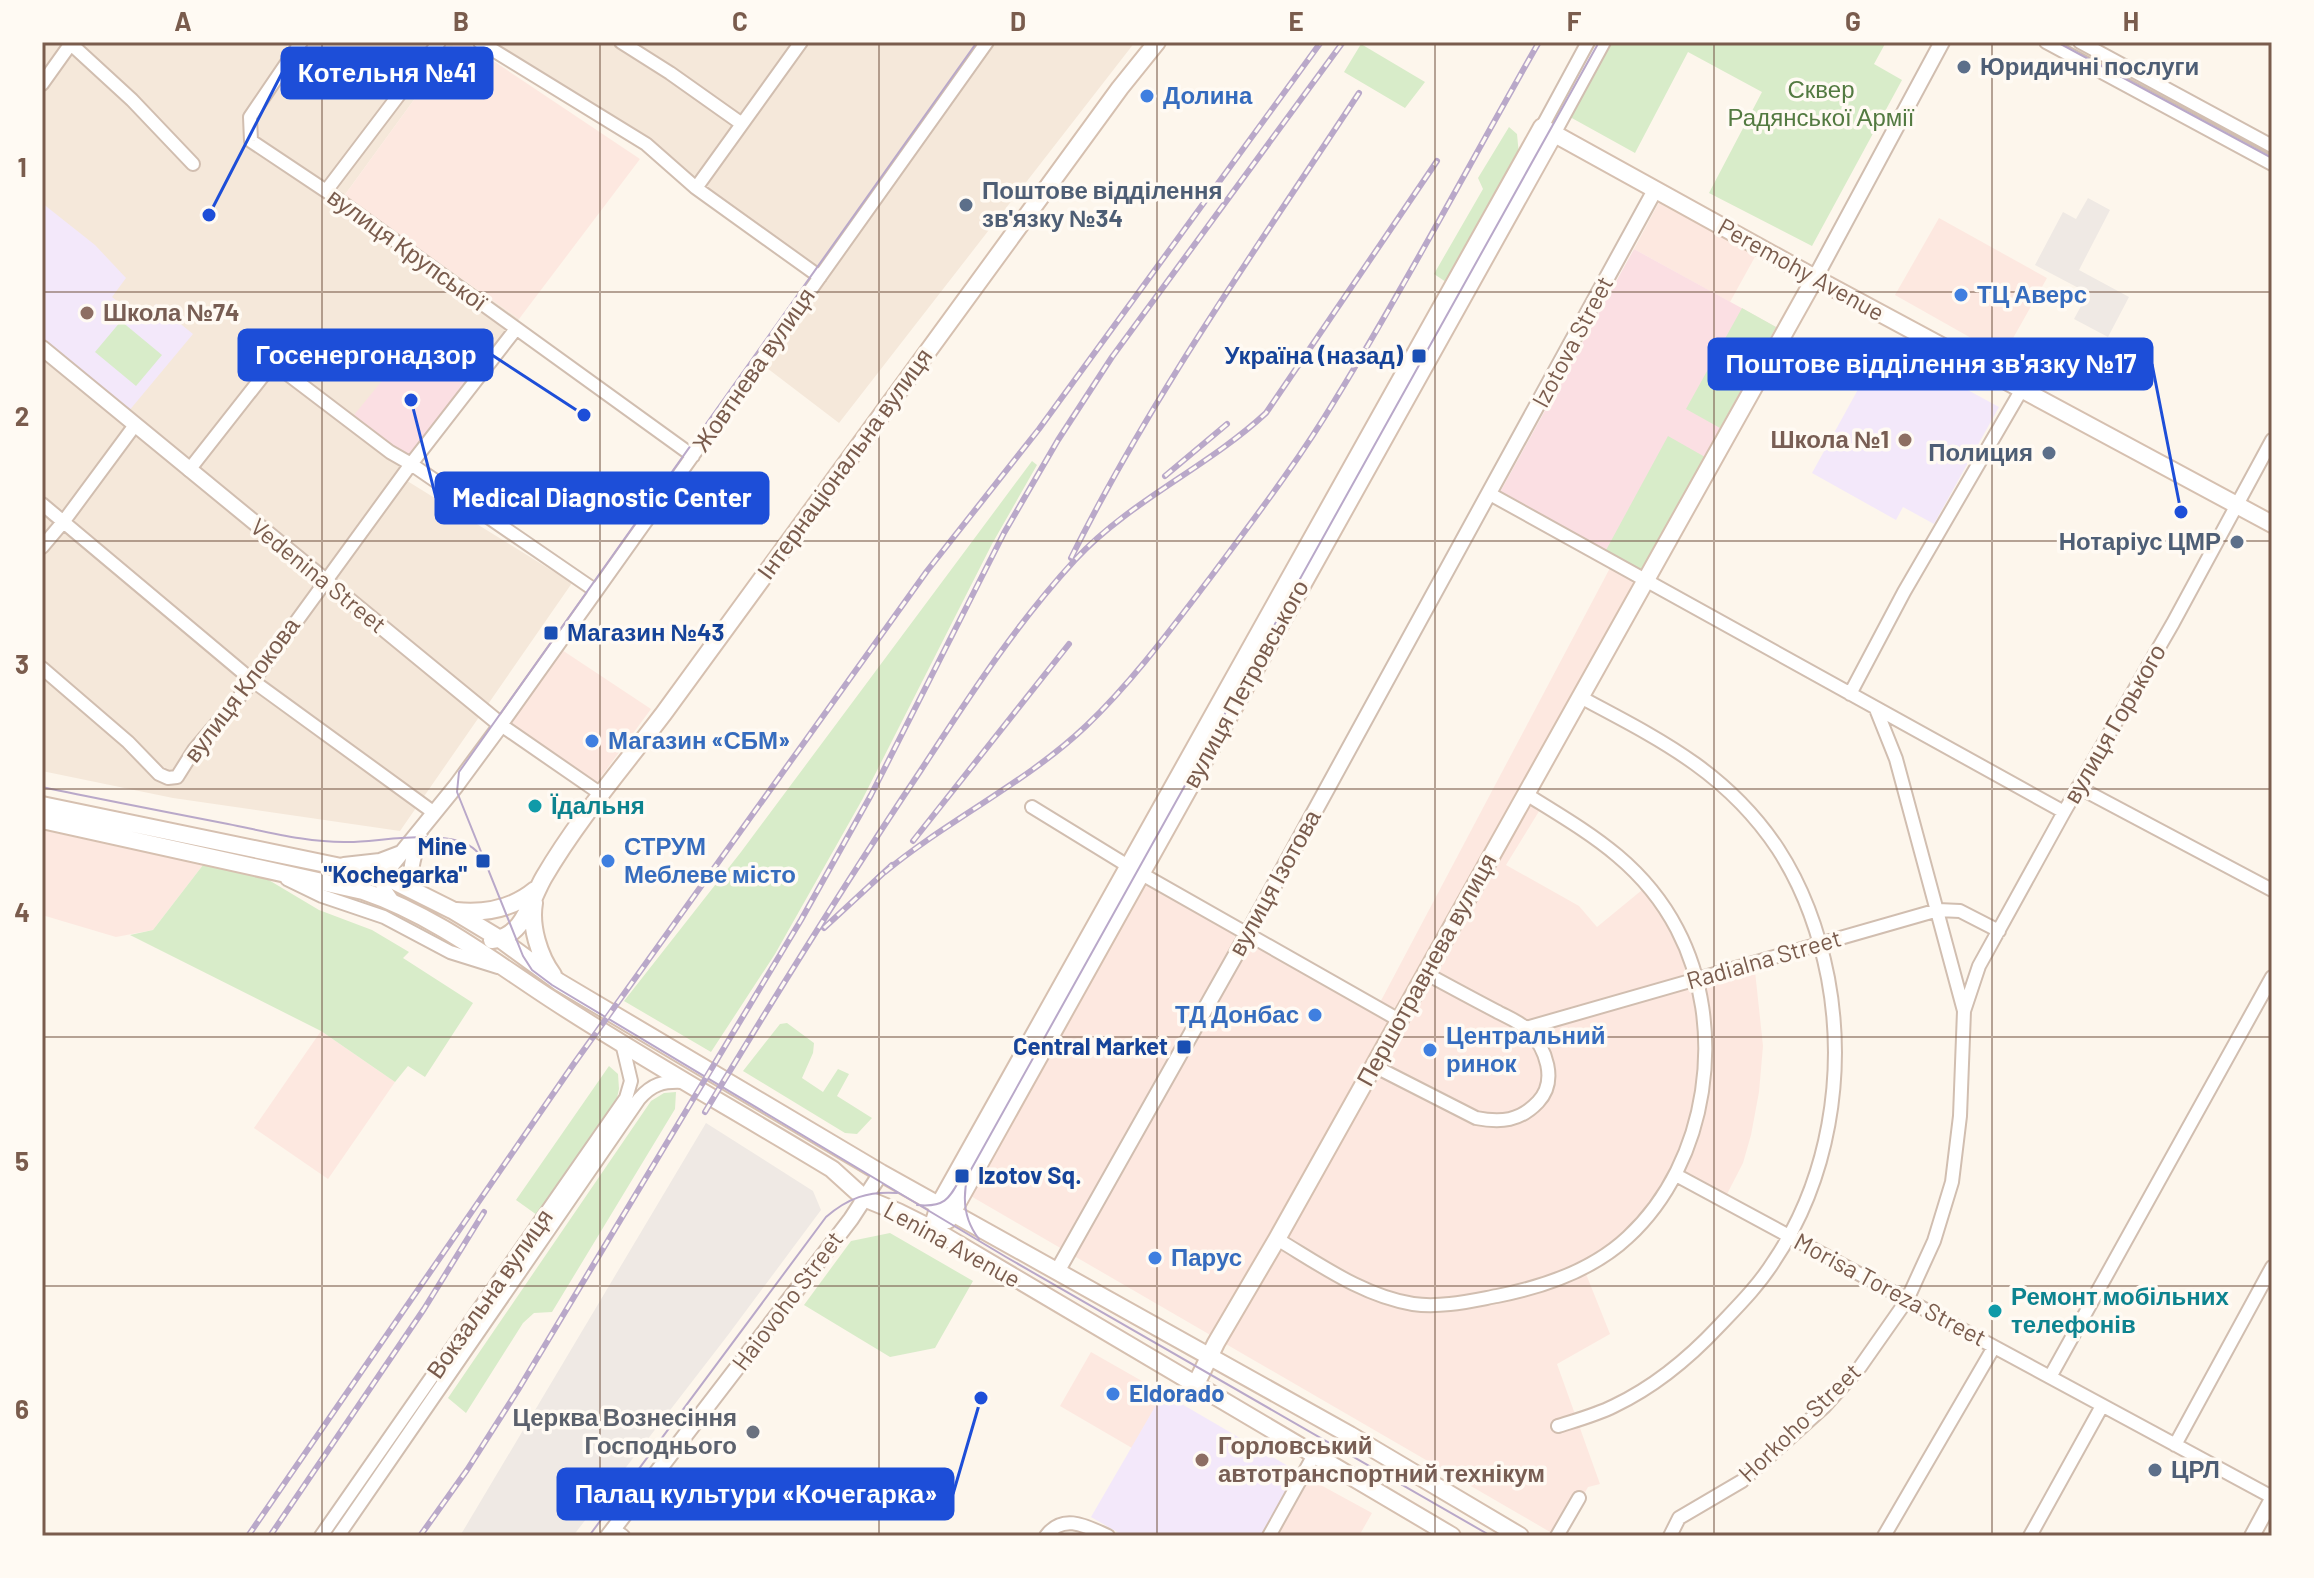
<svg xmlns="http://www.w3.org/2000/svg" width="2314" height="1578" font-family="Barlow,sans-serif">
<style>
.residential{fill:#f5e8da}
.commercial{fill:#fde8e0}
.industrial{fill:#efe9e4}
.education{fill:#f3e8fa}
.medical{fill:#fbdfe3}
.green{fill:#d8ecc9}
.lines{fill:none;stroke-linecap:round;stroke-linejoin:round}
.minor-casing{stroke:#d1beb0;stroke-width:16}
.tertiary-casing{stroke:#d1beb0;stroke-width:18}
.secondary-casing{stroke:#d6c0b0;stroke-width:20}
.minor{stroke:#fff;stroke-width:12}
.tertiary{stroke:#fff;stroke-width:14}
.secondary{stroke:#fff;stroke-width:16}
.tram{stroke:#b9a8c9;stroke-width:2}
.rail-casing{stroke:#b9a8c9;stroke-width:6}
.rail{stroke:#fffaf3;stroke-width:3;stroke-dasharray:9;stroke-linecap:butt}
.grid{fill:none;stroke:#7a5c4d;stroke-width:2;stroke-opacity:0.55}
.service-dot{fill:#5c6f8a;stroke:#fffaf3;stroke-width:3}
.shop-dot{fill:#3f7fe0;stroke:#fffaf3;stroke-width:3}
.education-dot{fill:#8d6e63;stroke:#fffaf3;stroke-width:3}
.transit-dot{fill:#1a4fb4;stroke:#fffaf3;stroke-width:3}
.culture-dot{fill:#0f9aa8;stroke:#fffaf3;stroke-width:3}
.worship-dot{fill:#6b7280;stroke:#fffaf3;stroke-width:3}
.labels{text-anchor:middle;stroke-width:7;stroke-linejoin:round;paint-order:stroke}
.service-label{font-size:24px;font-weight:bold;fill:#4e5e75;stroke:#fffaf3;text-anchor:start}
.park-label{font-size:24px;fill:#537a41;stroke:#fffaf3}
.shop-label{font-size:24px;font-weight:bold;fill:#366cbe;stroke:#fffaf3;text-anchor:start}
.street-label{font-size:24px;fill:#7a5c4d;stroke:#fffaf3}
.education-label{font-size:24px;font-weight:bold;fill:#785e54;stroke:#fffaf3;text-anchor:start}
.transit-label{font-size:24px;font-weight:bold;fill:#164399;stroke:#fffaf3;text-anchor:end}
.culture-label{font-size:24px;font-weight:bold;fill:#0d838f;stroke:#fffaf3;text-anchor:start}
.worship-label{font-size:24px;font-weight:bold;fill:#5b616d;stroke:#fffaf3;text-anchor:end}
.leader{fill:none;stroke:#1d4ed8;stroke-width:3}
.callout-dot{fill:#1d4ed8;stroke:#fffaf3;stroke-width:3}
.callout{fill:#1d4ed8;stroke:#1d4ed8;stroke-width:3}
.callout-label{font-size:26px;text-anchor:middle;font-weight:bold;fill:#fff}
.neatline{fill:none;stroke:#7a5c4d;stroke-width:3}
.grid-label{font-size:26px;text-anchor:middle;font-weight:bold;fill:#7a5c4d}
</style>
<rect width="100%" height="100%" fill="#fdf6ec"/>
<path class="residential" d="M42,42H456L344,196L519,319L396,474L572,583L400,831L173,798L42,771Z
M488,42H1135L839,423L759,362L828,277L692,176Z"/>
<path class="commercial" d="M456,42H465L640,159L519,319L344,196Z
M1659,202L1756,255L1730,302L1634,249Z
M1939,218L2047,278L2003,356L1895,295Z
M1610,568L1636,583L1522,795L1541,808L1506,865L1579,906L1597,927L1642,890L1665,922L1679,951L1693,990L1755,971L1763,1046L1759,1092L1751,1135L1743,1163L1725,1198L1674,1170L1653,1202L1631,1228L1582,1264L1610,1334L1557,1364L1600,1484L1588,1487L1561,1536H1557L969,1195L1143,881L1375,1012Z
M562,650L651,709L595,785L509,724Z
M42,830L203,865L153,930L116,937L42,915Z
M321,1031L395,1082L328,1179L254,1128Z
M1091,1352L1163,1393L1132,1448L1060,1406Z
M1306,1477L1372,1513L1359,1536H1273Z"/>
<path class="industrial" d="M2088,198L2110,210L2079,270L2129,297L2108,337L2074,319L2088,293L2035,265L2063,212L2076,219Z
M706,1123L813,1191L821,1210L728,1335L573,1536H460Z"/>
<path class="education" d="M42,203L95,245L126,278L112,297L141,321L156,304L193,334L128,412L42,341Z
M1883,344L1999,407L1934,524L1903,507L1896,520L1812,473Z
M1163,1393L1300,1473L1264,1536H1124L1091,1517Z"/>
<path class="medical" d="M1634,249L1776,327L1641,572L1499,494Z
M413,343L468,384L408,457L354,415Z"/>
<path class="green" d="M1611,42H1886L1874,64L1902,80L1812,246L1709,193L1762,92L1688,52L1635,153L1570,117Z
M1361,44L1425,82L1405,108L1344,72Z
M1509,127L1517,134L1519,155L1446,282L1434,274L1483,189L1478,178Z
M1742,308L1776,327L1720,428L1686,409Z
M121,321L162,355L136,386L95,352Z
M1668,436L1705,457L1641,572L1605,552Z
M1032,461L1037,465L992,544L862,800L775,954L711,1052L624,1001L741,852Z
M203,865L267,879L319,910L372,930L409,952L403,958L473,1003L425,1077L408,1066L395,1082L321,1031L130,935L153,930Z
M787,1023L814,1043L813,1053L802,1078L823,1092L838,1069L849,1074L837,1096L872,1118L857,1134L845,1133L743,1071L780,1024Z
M609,1066L618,1074L619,1089L615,1107L537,1215L516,1200Z
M676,1092L675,1109L552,1312L534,1313L523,1323L466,1413L448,1398L651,1101L664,1093Z
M890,1233L973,1281L935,1348L890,1357L804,1305L851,1241Z"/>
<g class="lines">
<defs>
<path id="minor" d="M301,42L250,117L251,141L326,191L693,456
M480,42L646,144L696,188L820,277
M621,42L670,73L742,124
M2046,42L2272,164
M2080,42L2272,146
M71,44L132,100L193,164
M42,84L72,42
M1542,127L1588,42
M1554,134L1604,42
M696,188L801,42
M326,191L439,42
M189,470L273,363L390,452L411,464L596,591
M1490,494L2064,812
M42,504L253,681L433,812
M42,547L64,521L135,425
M42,668L128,742L159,774L168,778L177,777L194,750L253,681L411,464L515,330
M1850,694L1904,592L2022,389
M1876,709L1896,759L1964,1011
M2078,787L2272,890
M601,794L501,725L987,42
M1032,807L1133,869L1399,1020
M287,879L322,896L384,917L450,952L498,967
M1526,1028L1938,910L1960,911L1999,931
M1374,1066L1476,1118C1501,1123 1520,1121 1538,1102C1558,1081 1546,1048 1528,1030C1520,1022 1507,1017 1496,1011C1473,999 1449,986 1425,973
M1676,1175L2272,1497
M1277,1239C1319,1264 1363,1296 1413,1304C1441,1308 1470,1301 1497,1296C1543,1287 1593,1270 1628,1237C1709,1162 1728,1026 1677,929C1642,862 1587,832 1526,794
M2050,1377L2272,977
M1558,1426C1577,1420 1596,1415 1614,1406C1654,1387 1690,1357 1719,1326C1739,1305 1759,1285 1774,1261C1829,1179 1846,1074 1828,978C1819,932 1804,889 1778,849C1727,772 1659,739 1580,697
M2175,1445L2272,1267
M613,1529L623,1536
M321,1536L626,1098L631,1081L622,1043
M338,1536L639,1099C652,1084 663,1081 683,1082
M1046,1536C1063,1513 1086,1526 1108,1536
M1269,1536L1314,1455
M1557,1536L1579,1498
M1670,1536L1679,1518L1742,1481L1825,1406L1860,1367L1907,1300L1934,1241L1952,1182L1960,1116L1964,1011L1979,966L2064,812L2173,623L2272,440
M1884,1536L1994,1347
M2030,1536L2102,1406"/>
<path id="tertiary" d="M1815,278L1942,42
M42,348L501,725L456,786L382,877L384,890L393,903
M344,865L380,861L401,853
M415,890C407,872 414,855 420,837
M1058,1270L1248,933L1655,190
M608,1536L851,1219L881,1173
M2252,1536L2272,1499"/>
<path id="secondary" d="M42,805L365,872L394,881L452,910L500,939L559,982L881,1173L1350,1435L1520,1536
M42,820L363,891C433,915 490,959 551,999C643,1059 738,1112 832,1169L864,1198L898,1212L936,1231L1452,1536
M534,903C530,926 539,956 553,975
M456,911C486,914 512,909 535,890
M492,940C524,937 530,901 544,877C578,819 623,767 664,713L1120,88L1157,42
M948,1220L1554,134
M936,1231L934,1222L939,1205L1542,127L1826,284L2272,524
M1195,1386L1216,1343L1277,1239L1815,278"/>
</defs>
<use href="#minor" class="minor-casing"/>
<use href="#tertiary" class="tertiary-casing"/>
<use href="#secondary" class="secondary-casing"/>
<use href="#minor" class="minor"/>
<use href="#tertiary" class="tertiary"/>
<use href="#secondary" class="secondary"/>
<path class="tram" d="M977,42L459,772L457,792L523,956L532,970L552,985L1006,1257L1491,1536
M2057,42L2272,158
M42,787C104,800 166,812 228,824C268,832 309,843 349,842C382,842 458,825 479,854
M917,1205C948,1208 950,1196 964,1172
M979,1239C964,1220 962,1198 968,1175L1599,42
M589,1536L826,1217C848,1198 868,1191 897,1193"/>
<defs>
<path id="rail" d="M1165,476L1227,424
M1071,558C1152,395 1259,245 1359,93
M913,841L1069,644
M885,872C949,819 1026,783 1086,726C1132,682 1171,629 1210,578C1253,520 1298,462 1335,400C1407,283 1471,161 1539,42
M824,928L892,865
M705,1112C775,996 846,882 921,770C969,697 1016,624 1075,560C1128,502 1208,467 1266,413L1437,161
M248,1536L573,1065L927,571L1039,429L1321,42
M270,1536L424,1309L484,1212
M420,1536L467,1470L518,1390L801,920L871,795L1004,533L1058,440L1112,357L1343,42"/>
</defs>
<use href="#rail" class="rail-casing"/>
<use href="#rail" class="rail"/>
</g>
<path class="grid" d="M322,42V1536M600,42V1536M879,42V1536M1157,42V1536M1435,42V1536M1714,42V1536M1992,42V1536M42,292H2272M42,541H2272M42,789H2272M42,1037H2272M42,1286H2272"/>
<g class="service-dot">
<circle cx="1964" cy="67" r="8"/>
<circle cx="966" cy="205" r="8"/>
<circle cx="2049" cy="453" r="8"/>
<circle cx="2237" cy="542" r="8"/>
<circle cx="2155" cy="1470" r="8"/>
</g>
<g class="shop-dot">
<circle cx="1147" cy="96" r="8"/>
<circle cx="1961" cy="295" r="8"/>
<circle cx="592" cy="741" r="8"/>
<circle cx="608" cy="861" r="8"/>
<circle cx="1315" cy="1015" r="8"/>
<circle cx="1430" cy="1050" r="8"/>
<circle cx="1155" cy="1258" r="8"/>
<circle cx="1113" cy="1394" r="8"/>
</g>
<g class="education-dot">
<circle cx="87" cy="313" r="8"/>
<circle cx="1905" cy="440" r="8"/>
<circle cx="1202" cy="1460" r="8"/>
</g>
<g class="transit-dot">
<rect x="1411" y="348" width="16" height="16" rx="4"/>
<rect x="543" y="625" width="16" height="16" rx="4"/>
<rect x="475" y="853" width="16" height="16" rx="4"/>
<rect x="1176" y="1039" width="16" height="16" rx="4"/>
<rect x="954" y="1168" width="16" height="16" rx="4"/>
</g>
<g class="culture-dot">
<circle cx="535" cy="806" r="8"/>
<circle cx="1995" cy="1311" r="8"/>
</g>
<circle class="worship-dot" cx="753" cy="1432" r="8"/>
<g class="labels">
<g class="service-label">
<text x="1980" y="75">Юридичні послуги</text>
<text x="982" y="199">Поштове відділення<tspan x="982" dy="28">зв'язку №34</tspan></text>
<text x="2033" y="461" text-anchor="end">Полиция</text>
<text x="2221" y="550" text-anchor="end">Нотаріус ЦМР</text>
<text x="2171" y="1478">ЦРЛ</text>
</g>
<g class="park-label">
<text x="1821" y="98">Сквер<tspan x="1821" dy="28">Радянської Армії</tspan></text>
</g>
<g class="shop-label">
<text x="1163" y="104">Долина</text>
<text x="1977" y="303">ТЦ Аверс</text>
<text x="608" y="749">Магазин «СБМ»</text>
<text x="624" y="855">СТРУМ<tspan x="624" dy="28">Меблеве місто</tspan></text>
<text x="1299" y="1023" text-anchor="end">ТД Донбас</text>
<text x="1446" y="1044">Центральний<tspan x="1446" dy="28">ринок</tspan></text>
<text x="1171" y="1266">Парус</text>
<text x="1129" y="1402">Eldorado</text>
</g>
<g class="street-label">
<text transform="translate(407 250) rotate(36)" y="8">вулиця Крупської</text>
<text transform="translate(1801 270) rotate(29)" y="8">Peremohy Avenue</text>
<text transform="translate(1573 342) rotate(-62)" y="8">Izotova Street</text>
<text transform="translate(754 370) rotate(-55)" y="8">Жовтнева вулиця</text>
<text transform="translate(845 464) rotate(-54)" y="8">Інтернаціональна вулиця</text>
<text transform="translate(318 576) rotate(39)" y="8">Vedenina Street</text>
<text transform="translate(1246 684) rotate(-61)" y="8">вулиця Петровського</text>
<text transform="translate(242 690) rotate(-53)" y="8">вулиця Клокова</text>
<text transform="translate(2115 724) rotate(-60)" y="8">вулиця Горького</text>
<text transform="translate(1275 883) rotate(-61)" y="8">вулиця Ізотова</text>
<text transform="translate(1764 960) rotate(-16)" y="8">Radialna Street</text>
<text transform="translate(1427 970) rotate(-61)" y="8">Першотравнева вулиця</text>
<text transform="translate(952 1245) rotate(29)" y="8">Lenina Avenue</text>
<text transform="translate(1890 1290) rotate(28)" y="8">Morisa Toreza Street</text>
<text transform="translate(490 1294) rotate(-55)" y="8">Вокзальна вулиця</text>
<text transform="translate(788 1301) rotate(-53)" y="8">Haiovoho Street</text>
<text transform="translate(1800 1423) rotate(-44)" y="8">Horkoho Street</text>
</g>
<g class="education-label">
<text x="103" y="321">Школа №74</text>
<text x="1889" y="448" text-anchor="end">Школа №1</text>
<text x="1218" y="1454">Горловський<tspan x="1218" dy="28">автотранспортний технікум</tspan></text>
</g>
<g class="transit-label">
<text x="1403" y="364">Україна (назад)</text>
<text x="567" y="641" text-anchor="start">Магазин №43</text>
<text x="467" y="855">Mine<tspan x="467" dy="28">"Kochegarka"</tspan></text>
<text x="1168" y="1055">Central Market</text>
<text x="978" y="1184" text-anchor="start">Izotov Sq.</text>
</g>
<g class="culture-label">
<text x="551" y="814">Їдальня</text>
<text x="2011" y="1305">Ремонт мобільних<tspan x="2011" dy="28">телефонів</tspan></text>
</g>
<g class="worship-label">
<text x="737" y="1426">Церква Вознесіння<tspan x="737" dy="28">Господнього</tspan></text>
</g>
</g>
<path class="leader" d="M209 215L282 73M584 415L492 355M2181 512L2152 364M411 400L436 498M981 1398L953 1494"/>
<g class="callout-dot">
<circle cx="209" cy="215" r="8"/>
<circle cx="584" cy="415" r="8"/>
<circle cx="2181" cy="512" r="8"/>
<circle cx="411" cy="400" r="8"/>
<circle cx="981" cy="1398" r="8"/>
</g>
<g class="callout">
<rect x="282" y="48" width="210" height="50" rx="8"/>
<rect x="239" y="330" width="253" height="50" rx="8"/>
<rect x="1709" y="339" width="443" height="50" rx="8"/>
<rect x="436" y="473" width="332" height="50" rx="8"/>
<rect x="558" y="1469" width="395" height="50" rx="8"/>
</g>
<g class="callout-label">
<text x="387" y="82">Котельня №41</text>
<text x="366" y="364">Госенергонадзор</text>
<text x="1931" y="373">Поштове відділення зв'язку №17</text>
<text x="602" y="507">Medical Diagnostic Center</text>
<text x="756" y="1503">Палац культури «Кочегарка»</text>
</g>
<rect width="2314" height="1578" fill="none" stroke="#fffaf3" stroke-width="88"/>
<rect x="44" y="44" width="2226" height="1490" class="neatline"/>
<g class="grid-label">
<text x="183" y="31">A</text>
<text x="461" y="31">B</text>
<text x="740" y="31">C</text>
<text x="1018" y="31">D</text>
<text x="1296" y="31">E</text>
<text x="1574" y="31">F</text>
<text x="1853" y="31">G</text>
<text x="2131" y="31">H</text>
<text x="22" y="177">1</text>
<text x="22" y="426">2</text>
<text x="22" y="674">3</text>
<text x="22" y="922">4</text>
<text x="22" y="1171">5</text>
<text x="22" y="1419">6</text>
</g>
</svg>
